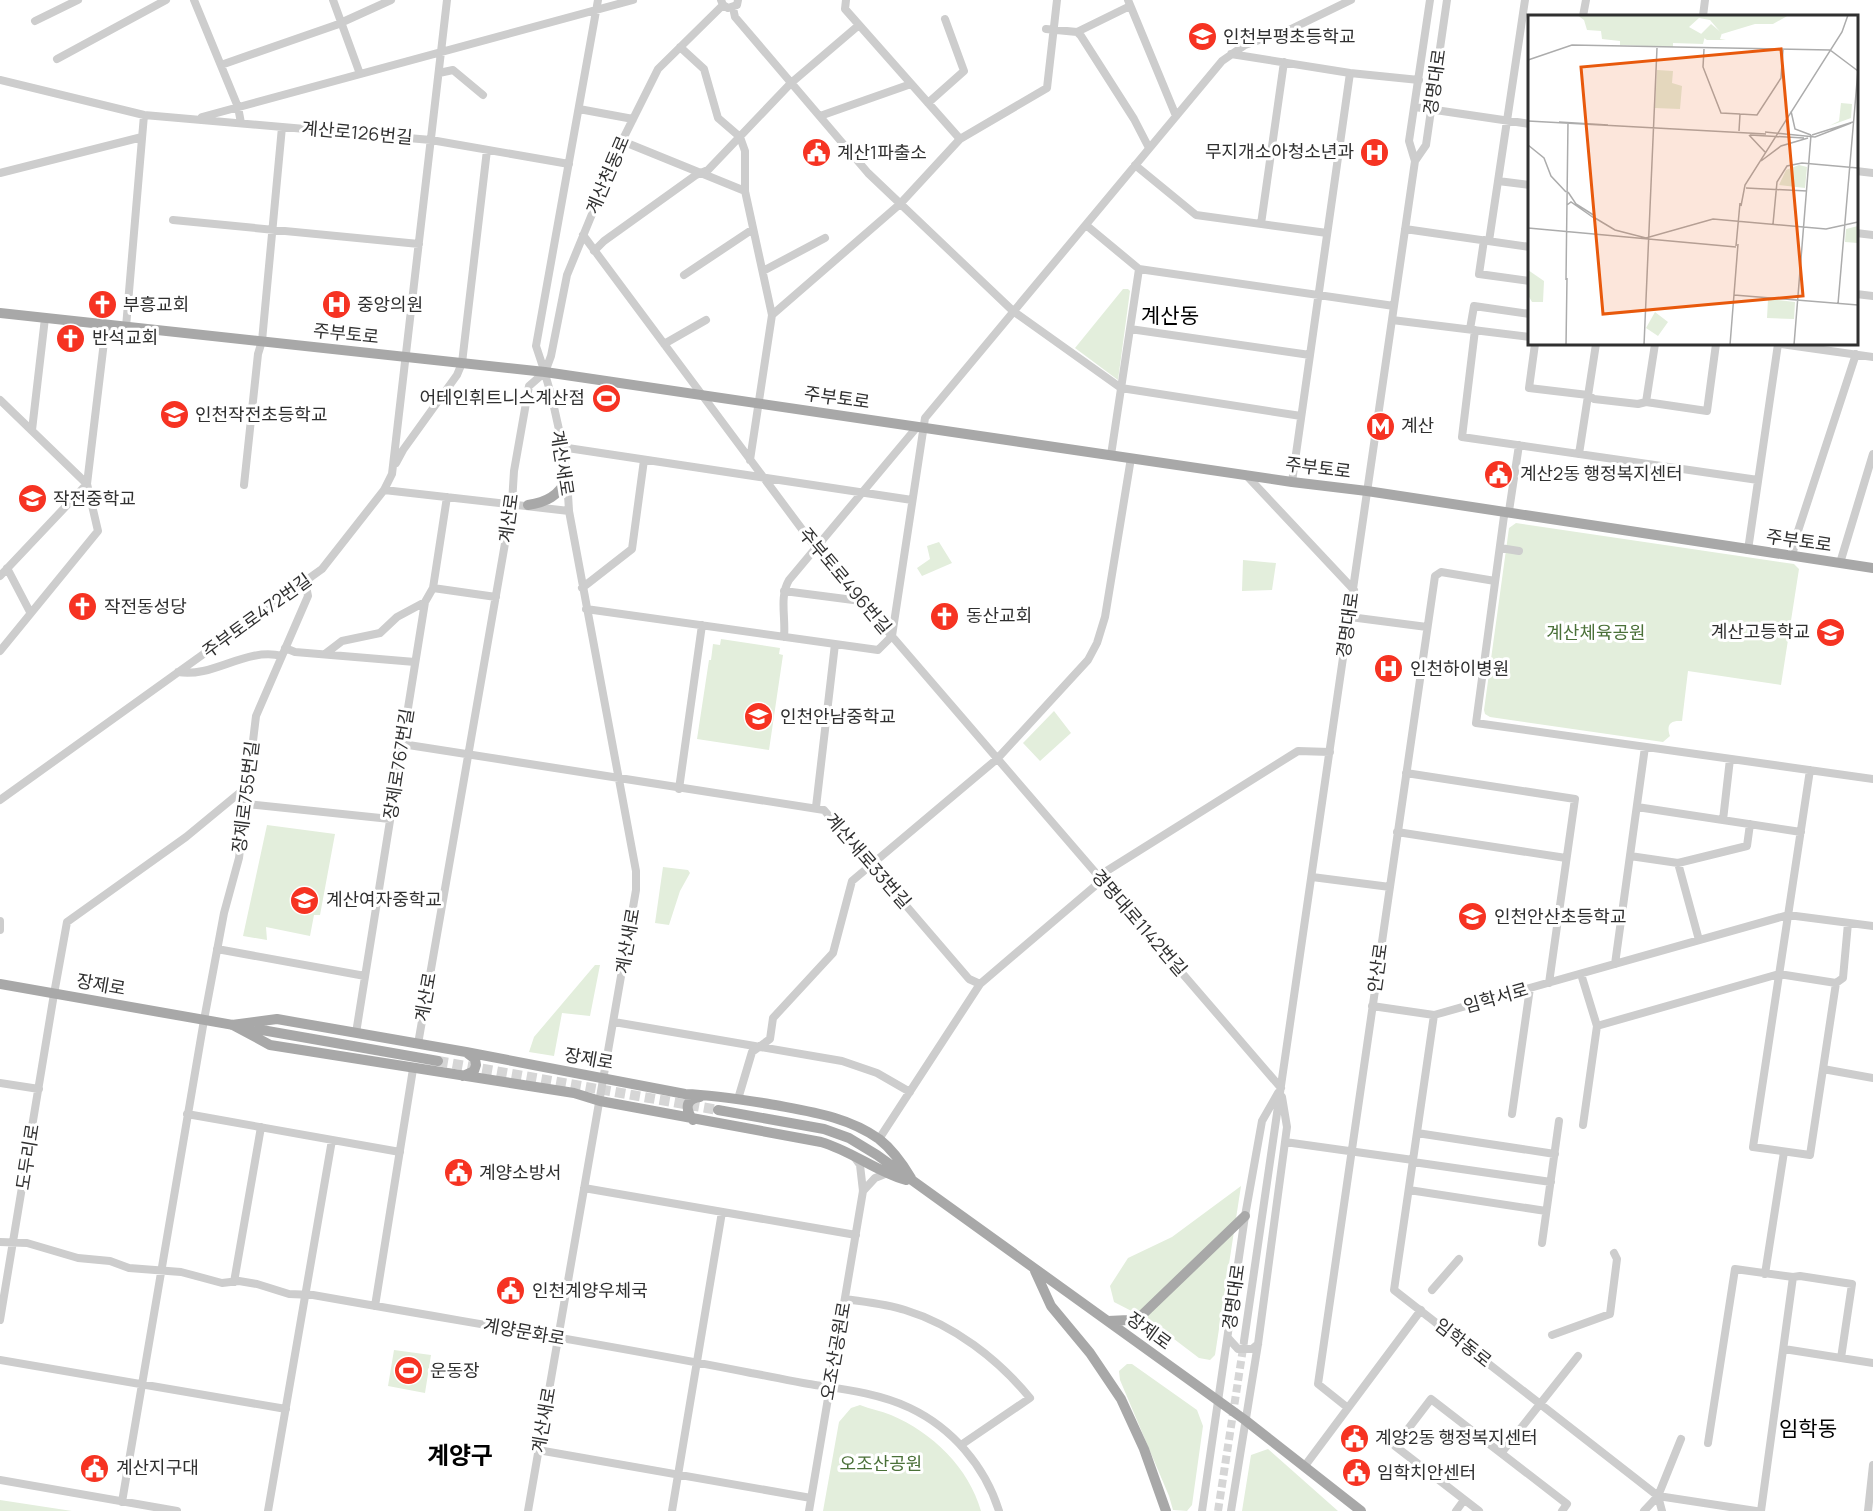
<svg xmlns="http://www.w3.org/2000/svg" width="1873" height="1511" font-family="Manrope,'Noto Sans KR',sans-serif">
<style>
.park{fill:#e3eedc}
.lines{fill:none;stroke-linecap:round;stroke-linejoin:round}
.minor-tunnel{stroke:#d6d6d6;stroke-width:8;stroke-dasharray:8 4;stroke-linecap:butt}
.major-tunnel{stroke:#d6d6d6;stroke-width:10;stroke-dasharray:10 5;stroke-linecap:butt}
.minor{stroke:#cdcdcd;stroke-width:8}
.major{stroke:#a8a8a8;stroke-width:10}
.labels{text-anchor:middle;stroke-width:6;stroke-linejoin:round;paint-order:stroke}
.poi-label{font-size:18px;fill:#303030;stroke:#fff;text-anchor:start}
.street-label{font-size:18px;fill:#303030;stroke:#fff}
.park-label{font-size:18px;fill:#4a7038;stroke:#fff}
.quarter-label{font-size:21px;fill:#000;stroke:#fff}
.district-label{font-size:24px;font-weight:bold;fill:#000;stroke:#fff}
.inset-road{fill:none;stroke:#acacac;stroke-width:1.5}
.view{fill:#e8590c;fill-opacity:0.15;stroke:#e8590c;stroke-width:3}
.inset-edge{fill:none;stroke:#303030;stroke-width:3}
</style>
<rect width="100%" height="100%" fill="#fff"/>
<path class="park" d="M1123,289H1128L1130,291L1118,380L1075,348Z
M1516,523L1794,564L1799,569L1781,685L1688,671L1682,721C1670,720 1666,725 1670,736L1663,742L1490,717L1485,714L1484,710L1509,528Z
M939,542L952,563L922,576L917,568L930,559L927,546Z
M1243,560L1276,563L1272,590L1242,591Z
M721,639L780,648L779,654L783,655L769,750L697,739L709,660H711L713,644L720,645Z
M1054,711L1071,733L1040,761L1023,743Z
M267,825L335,834L320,915H314L310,936L266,927L267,940L243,936Z
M663,867L688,870L690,873L680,891L669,925L655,923Z
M595,965H600L590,1016L562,1013L554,1056L529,1052L534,1037Z
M1241,1186L1215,1355L1210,1360L1199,1358L1149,1320L1114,1302L1110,1286L1128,1258L1172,1237Z
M394,1350L431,1355L425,1393L388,1386Z
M1127,1364H1132L1197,1410L1203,1426L1192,1505L1187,1511L1173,1510L1169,1496L1120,1380L1119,1371Z
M860,1405C870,1409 881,1411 891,1415C932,1432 969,1468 981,1511H823L839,1422L851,1408Z
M1268,1449L1338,1511H1242L1251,1455Z
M0,1500L72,1511H0Z"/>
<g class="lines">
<path class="minor-tunnel" d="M1218,1511L1244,1342"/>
<path class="major-tunnel" d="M438,1061L718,1110"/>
<path class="minor" d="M194,0L238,107L241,123
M333,0L360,74
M721,0L723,5L728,8L737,5L738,0
M846,0L845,9L960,139
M1128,0L1176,116
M1525,0L1498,181L1530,185
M733,8L735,17L868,173L1013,311L1121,388L1301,416
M1583,16L1586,0
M1703,16L1705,0
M35,21L78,0
M1046,29L1077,32L1130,6
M1077,32L1081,36L1134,119L1149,148
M680,47L704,69L718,118L740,137L745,151V191L772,315
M1231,54L1350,73L1419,80
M57,59L166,0
M221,65L336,25L391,0
M439,73L453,70L483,95
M0,80L144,115L431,140L569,164
M928,103L964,71L945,19
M1415,107L1530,124
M579,109L633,119
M820,116L911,84
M202,117L633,0
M622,141L745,191
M1415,161L1426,145L1447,0
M1135,165L1196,215L1327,233
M1856,171L1873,173
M0,173L142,137
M173,220L419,244
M1261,224L1284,62
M1086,225L1139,269L1394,306
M1405,229L1530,247
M1856,233L1873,235
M583,235L816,548L1281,1088
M1484,240L1479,274L1530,281
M1489,241L1498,181
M594,251L604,241L696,175L708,170L791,83L859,25
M763,271L825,238
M684,275L753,229
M1856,294L1873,296
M1392,320L1530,337
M126,327L144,115
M1130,329L1310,355
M1470,329L1474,306L1530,314
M1475,330L1462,437L1758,480
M664,344L706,320
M1535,344L1529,388L1588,395L1594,399L1638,404L1646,402
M1655,344L1646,402L1707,411L1716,344
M1781,344L1873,357
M0,400L87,484L98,531L0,651
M32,430L45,318
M1519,445L1509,511L1504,516L1476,723L1873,779
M561,447L912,500
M1579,454L1596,344
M1111,455L1139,269
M750,460L772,315L900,204L960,139L1047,88L1057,0
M396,463L403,450L457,375L462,363L487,150
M1246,475L1354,590
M1292,482L1350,73
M244,485L258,354L262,341L282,127
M384,490L569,511
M1500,548L1519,551
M1748,550L1778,344
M1792,556L1798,531L1856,354
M1840,563L1873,454
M7,568L30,612
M0,576L87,484L106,325
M433,588L496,597
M582,588L632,549L644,460
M784,591L861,601
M586,609L878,650L892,636L925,418L1222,61L1245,45L1291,29L1351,0
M1350,617L1427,627
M784,637C786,618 779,597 789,580L917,427
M285,648L295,652L415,662
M325,654L342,641L380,633L397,617L425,602
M178,672C214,678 245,647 282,656
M402,744L824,810L969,979L980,984
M1810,770L1753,1147L1810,1155L1836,983L1843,978L1848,923
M1406,773L1575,799L1549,983
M679,789L702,625
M0,800L322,569L384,490L392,474L447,0
M246,804L390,819
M816,807L835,644
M1637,807L1801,832
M1723,820L1730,759
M1397,832L1566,858
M1630,856L1678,863L1747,846L1750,824
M1678,863L1699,940
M1312,877L1390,887
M0,921V930
M217,949L365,976
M1615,964L1645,747
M1581,974L1597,1026L1583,1125
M1372,1006L1434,1015
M614,1022L842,1061L877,1073L910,1092
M1597,1026L1779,974L1836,983
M356,1033L425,602L433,588L447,497
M418,1044L512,503L514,471L529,386L545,372L551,356L567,275L622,141L658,69L723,5
M1823,1069L1873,1078
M0,1083L39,1089
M738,1099L752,1052L770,1039L773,1018L833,953L852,881L997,759L1088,660L1097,643L1105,617L1131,458
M187,1114L400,1152
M1512,1114L1530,988
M1417,1133L1555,1154
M879,1139L980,984L1102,880L1105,872L1298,751L1330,752
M1285,1142L1413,1160L1394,1290L1658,1496L1756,1511
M1413,1160L1434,1015L1788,915L1873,926
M1413,1162L1551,1182
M584,1188L856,1235
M1409,1190L1546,1211
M863,1191L875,1178L885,1174
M0,1242L27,1243L78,1258L110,1261L129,1268L181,1272L222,1283L239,1281L257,1284L289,1294L313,1295C459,1321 605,1344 751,1373C770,1376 789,1381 809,1384C842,1389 878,1393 910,1408C952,1428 985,1466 999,1511
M1542,1243L1559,1121
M1765,1274L1784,1152
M234,1282L261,1127
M1432,1290L1459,1259
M845,1299C865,1302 886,1304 905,1310C954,1325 998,1359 1030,1398L961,1445
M375,1306L413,1069
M0,1320L54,994L67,922L186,837L249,785
M1552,1335L1610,1314L1617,1259L1614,1253
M1228,1338L1238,1349H1252L1258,1344
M1244,1341L1415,161L1409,141L1430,0
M1784,1349L1873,1363
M0,1360L286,1409
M1348,1408L1318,1384L1435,576L1441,572L1495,581
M1708,1443L1735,1269L1793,1277
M538,1450L811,1498
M1502,1452L1578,1356
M1304,1467L1421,1310
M0,1480L177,1511
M1658,1496L1662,1511
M122,1502L204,1020L224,913L239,858L256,716L308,596L305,581
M268,1511L332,1140
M528,1511L636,890V871L569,511C567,457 554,397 536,346L598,0
M672,1511L722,1212
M809,1511L863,1191L860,1165L855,1158
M1202,1511L1245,1216L1262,1121L1278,1093
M1231,1511L1258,1344L1287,1127L1282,1097
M1456,1511L1464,1500
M1479,1511L1395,1446L1431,1399L1567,1504L1562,1511
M1644,1511L1658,1496L1681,1439
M1761,1511L1793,1277L1800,1276L1852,1284L1841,1358
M1868,1511L1873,1465"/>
<path class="major" d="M0,313L545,372L1292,482L1367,491L1873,568
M528,505C547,502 558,496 567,479
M0,984L438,1061
M232,1025L277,1019L466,1052L685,1094C716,1095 745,1100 775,1105C812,1112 848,1117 879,1139C893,1150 902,1163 911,1178
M233,1025L270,1045L574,1093L600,1101L821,1142C852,1151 875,1171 906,1180
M463,1076L474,1071L476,1065L475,1059L466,1052
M718,1110L824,1129L849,1138L877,1155L1245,1420L1361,1511
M693,1120C685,1109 685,1099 700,1097
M1035,1271L1051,1306L1090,1353L1121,1399L1144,1449L1166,1511
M1108,1321L1129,1320L1141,1316L1245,1216"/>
</g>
<defs>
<symbol id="school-disc" viewBox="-11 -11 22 22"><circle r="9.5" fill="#f63322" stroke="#fff"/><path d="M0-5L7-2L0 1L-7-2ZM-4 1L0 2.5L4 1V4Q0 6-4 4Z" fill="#fff"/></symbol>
<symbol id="hospital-disc" viewBox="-11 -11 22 22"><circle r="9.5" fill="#f63322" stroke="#fff"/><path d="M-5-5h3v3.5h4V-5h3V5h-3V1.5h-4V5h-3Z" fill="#fff"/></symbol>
<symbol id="civic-disc" viewBox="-11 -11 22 22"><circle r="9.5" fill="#f63322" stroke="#fff"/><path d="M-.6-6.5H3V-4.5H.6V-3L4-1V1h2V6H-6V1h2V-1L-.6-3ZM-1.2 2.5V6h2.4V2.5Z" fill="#fff"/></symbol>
<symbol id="church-disc" viewBox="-11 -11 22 22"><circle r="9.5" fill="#f63322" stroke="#fff"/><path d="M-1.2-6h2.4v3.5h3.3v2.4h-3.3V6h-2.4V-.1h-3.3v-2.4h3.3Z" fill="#fff"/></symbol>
<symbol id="stadium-disc" viewBox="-11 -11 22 22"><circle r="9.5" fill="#f63322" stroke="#fff"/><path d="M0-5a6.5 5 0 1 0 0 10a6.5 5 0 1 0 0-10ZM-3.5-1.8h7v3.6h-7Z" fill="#fff"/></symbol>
<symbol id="metro-disc" viewBox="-11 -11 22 22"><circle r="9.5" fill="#f63322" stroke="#fff"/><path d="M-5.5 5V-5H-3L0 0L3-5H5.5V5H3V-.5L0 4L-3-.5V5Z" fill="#fff"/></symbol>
</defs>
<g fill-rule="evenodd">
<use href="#school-disc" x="1186" y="20" width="33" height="33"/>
<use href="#hospital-disc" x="1358" y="136" width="33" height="33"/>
<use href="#civic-disc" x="800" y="136" width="33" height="33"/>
<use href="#church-disc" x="86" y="288" width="33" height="33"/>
<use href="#hospital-disc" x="320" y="288" width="33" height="33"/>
<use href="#church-disc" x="54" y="322" width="33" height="33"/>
<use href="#stadium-disc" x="590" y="382" width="33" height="33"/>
<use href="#school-disc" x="158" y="398" width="33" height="33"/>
<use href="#metro-disc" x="1364" y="410" width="33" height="33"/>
<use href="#civic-disc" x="1482" y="458" width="33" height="33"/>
<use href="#school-disc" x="16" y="482" width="33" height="33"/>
<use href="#church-disc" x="66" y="590" width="33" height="33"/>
<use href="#church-disc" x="928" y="600" width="33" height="33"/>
<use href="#school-disc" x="1814" y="616" width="33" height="33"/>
<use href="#hospital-disc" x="1372" y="652" width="33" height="33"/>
<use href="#school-disc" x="742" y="700" width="33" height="33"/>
<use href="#school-disc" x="288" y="884" width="33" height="33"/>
<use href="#school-disc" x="1456" y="900" width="33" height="33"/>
<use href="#civic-disc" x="442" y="1156" width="33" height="33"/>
<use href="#civic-disc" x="494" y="1274" width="33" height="33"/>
<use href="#stadium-disc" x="392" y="1354" width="33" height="33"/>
<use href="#civic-disc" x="1338" y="1422" width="33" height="33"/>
<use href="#civic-disc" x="78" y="1452" width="33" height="33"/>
<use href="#civic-disc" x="1340" y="1456" width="33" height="33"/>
</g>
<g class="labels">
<g class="poi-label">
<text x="1223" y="43">인천부평초등학교</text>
<text x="1354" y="158" text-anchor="end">무지개소아청소년과</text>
<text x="837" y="159">계산1파출소</text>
<text x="123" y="311">부흥교회</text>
<text x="357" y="311">중앙의원</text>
<text x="92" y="344">반석교회</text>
<text x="585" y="404" text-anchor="end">어테인휘트니스계산점</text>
<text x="195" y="421">인천작전초등학교</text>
<text x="1401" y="432">계산</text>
<text x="1520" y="480">계산2동 행정복지센터</text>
<text x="53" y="505">작전중학교</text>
<text x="104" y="613">작전동성당</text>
<text x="966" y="622">동산교회</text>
<text x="1810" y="638" text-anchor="end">계산고등학교</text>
<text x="1410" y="675">인천하이병원</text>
<text x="780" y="723">인천안남중학교</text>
<text x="326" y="906">계산여자중학교</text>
<text x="1494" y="923">인천안산초등학교</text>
<text x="479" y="1179">계양소방서</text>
<text x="532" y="1297">인천계양우체국</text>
<text x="430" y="1377">운동장</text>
<text x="1375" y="1444">계양2동 행정복지센터</text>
<text x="116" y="1474">계산지구대</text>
<text x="1377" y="1479">임학치안센터</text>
</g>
<g class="street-label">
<text transform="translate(1435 82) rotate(-82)" y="6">경명대로</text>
<text transform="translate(357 133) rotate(5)" y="6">계산로126번길</text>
<text transform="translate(608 175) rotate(-67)" y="6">계산천동로</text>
<text transform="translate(346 334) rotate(6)" y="6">주부토로</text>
<text transform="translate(837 398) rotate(8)" y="6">주부토로</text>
<text transform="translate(562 463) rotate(81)" y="6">계산새로</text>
<text transform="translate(1318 468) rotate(7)" y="6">주부토로</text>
<text transform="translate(509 518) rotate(-82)" y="6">계산로</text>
<text transform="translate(1799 541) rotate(8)" y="6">주부토로</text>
<text transform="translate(845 581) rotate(50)" y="6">주부토로496번길</text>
<text transform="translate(257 616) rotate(-36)" y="6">주부토로472번길</text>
<text transform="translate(1348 625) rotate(-82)" y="6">경명대로</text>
<text transform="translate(399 764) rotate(-81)" y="6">장제로767번길</text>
<text transform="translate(246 797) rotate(-83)" y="6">장제로755번길</text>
<text transform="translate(868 861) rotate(49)" y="6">계산새로33번길</text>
<text transform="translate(1139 923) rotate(49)" y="6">경명대로1142번길</text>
<text transform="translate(628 941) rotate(-80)" y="6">계산새로</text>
<text transform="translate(1378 968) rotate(-82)" y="6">안산로</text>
<text transform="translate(101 985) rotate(10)" y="6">장제로</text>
<text transform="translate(426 997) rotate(-80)" y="6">계산로</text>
<text transform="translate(1496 998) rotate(-16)" y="6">임학서로</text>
<text transform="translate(589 1059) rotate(10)" y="6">장제로</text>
<text transform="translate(28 1157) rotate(-81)" y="6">도두리로</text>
<text transform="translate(1234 1297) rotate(-82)" y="6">경명대로</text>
<text transform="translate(1149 1331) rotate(36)" y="6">장제로</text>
<text transform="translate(524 1332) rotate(10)" y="6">계양문화로</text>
<text transform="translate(1463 1343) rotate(38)" y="6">임학동로</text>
<text transform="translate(836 1351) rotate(-80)" y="6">오조산공원로</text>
<text transform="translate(544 1420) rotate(-80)" y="6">계산새로</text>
</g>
<g class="park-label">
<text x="1596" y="639">계산체육공원</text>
<text x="881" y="1470">오조산공원</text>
</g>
<g class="quarter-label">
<text x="1170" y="323">계산동</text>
<text x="1808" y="1436">임학동</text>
</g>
<g class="district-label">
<text x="460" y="1464">계양구</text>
</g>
</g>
<g transform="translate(1528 15)">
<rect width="330" height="330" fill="#fff"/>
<path d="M49,0H261L245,9H227L194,19L182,5L171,3L161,12L177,21L175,29L145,28V32L92,30V26L74,24L73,16L59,15L56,5Z" fill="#e3eedc"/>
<path d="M183,9L194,18L192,24L198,25H179L172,20ZM129,55L145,56L144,68L154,71L152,94L127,93ZM313,88L324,89L323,103L301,111L311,106ZM271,150L279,152L277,173L251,170L258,155ZM330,211V228L317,227L318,214ZM0,255L16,266L15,287H4L0,280ZM240,284L267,287L266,304L239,303ZM127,297L140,307L130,321L118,313Z" fill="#e3eedc"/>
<path class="inset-road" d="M176,34L175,52L193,98L212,99M0,45L44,30L302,35L330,56M263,96L267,114L283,120M0,106L238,119M31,107L80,110M211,116L212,99L229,100L253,63L255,35M237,117L287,122L323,108M221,120L237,137M222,120L276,123M284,120L325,107M0,130L16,143L23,161L38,177M233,146L253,131L280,123M218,173L279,176M40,177L48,189L67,201M39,190L43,187L66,203M213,191L217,170L314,17L320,0M67,203L87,215L118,223L185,204L298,214L330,207M245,209L249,167L259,151L274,148L330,153M0,213L208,232M208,231L212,188M38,265L40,107M206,280L330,290M310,289L330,55M38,330L39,263M116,330L129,33M202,330L210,229M266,330L283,120"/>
<path class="view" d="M253,34L275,281L75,299L53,52Z"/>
<rect width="330" height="330" class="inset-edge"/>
</g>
</svg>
